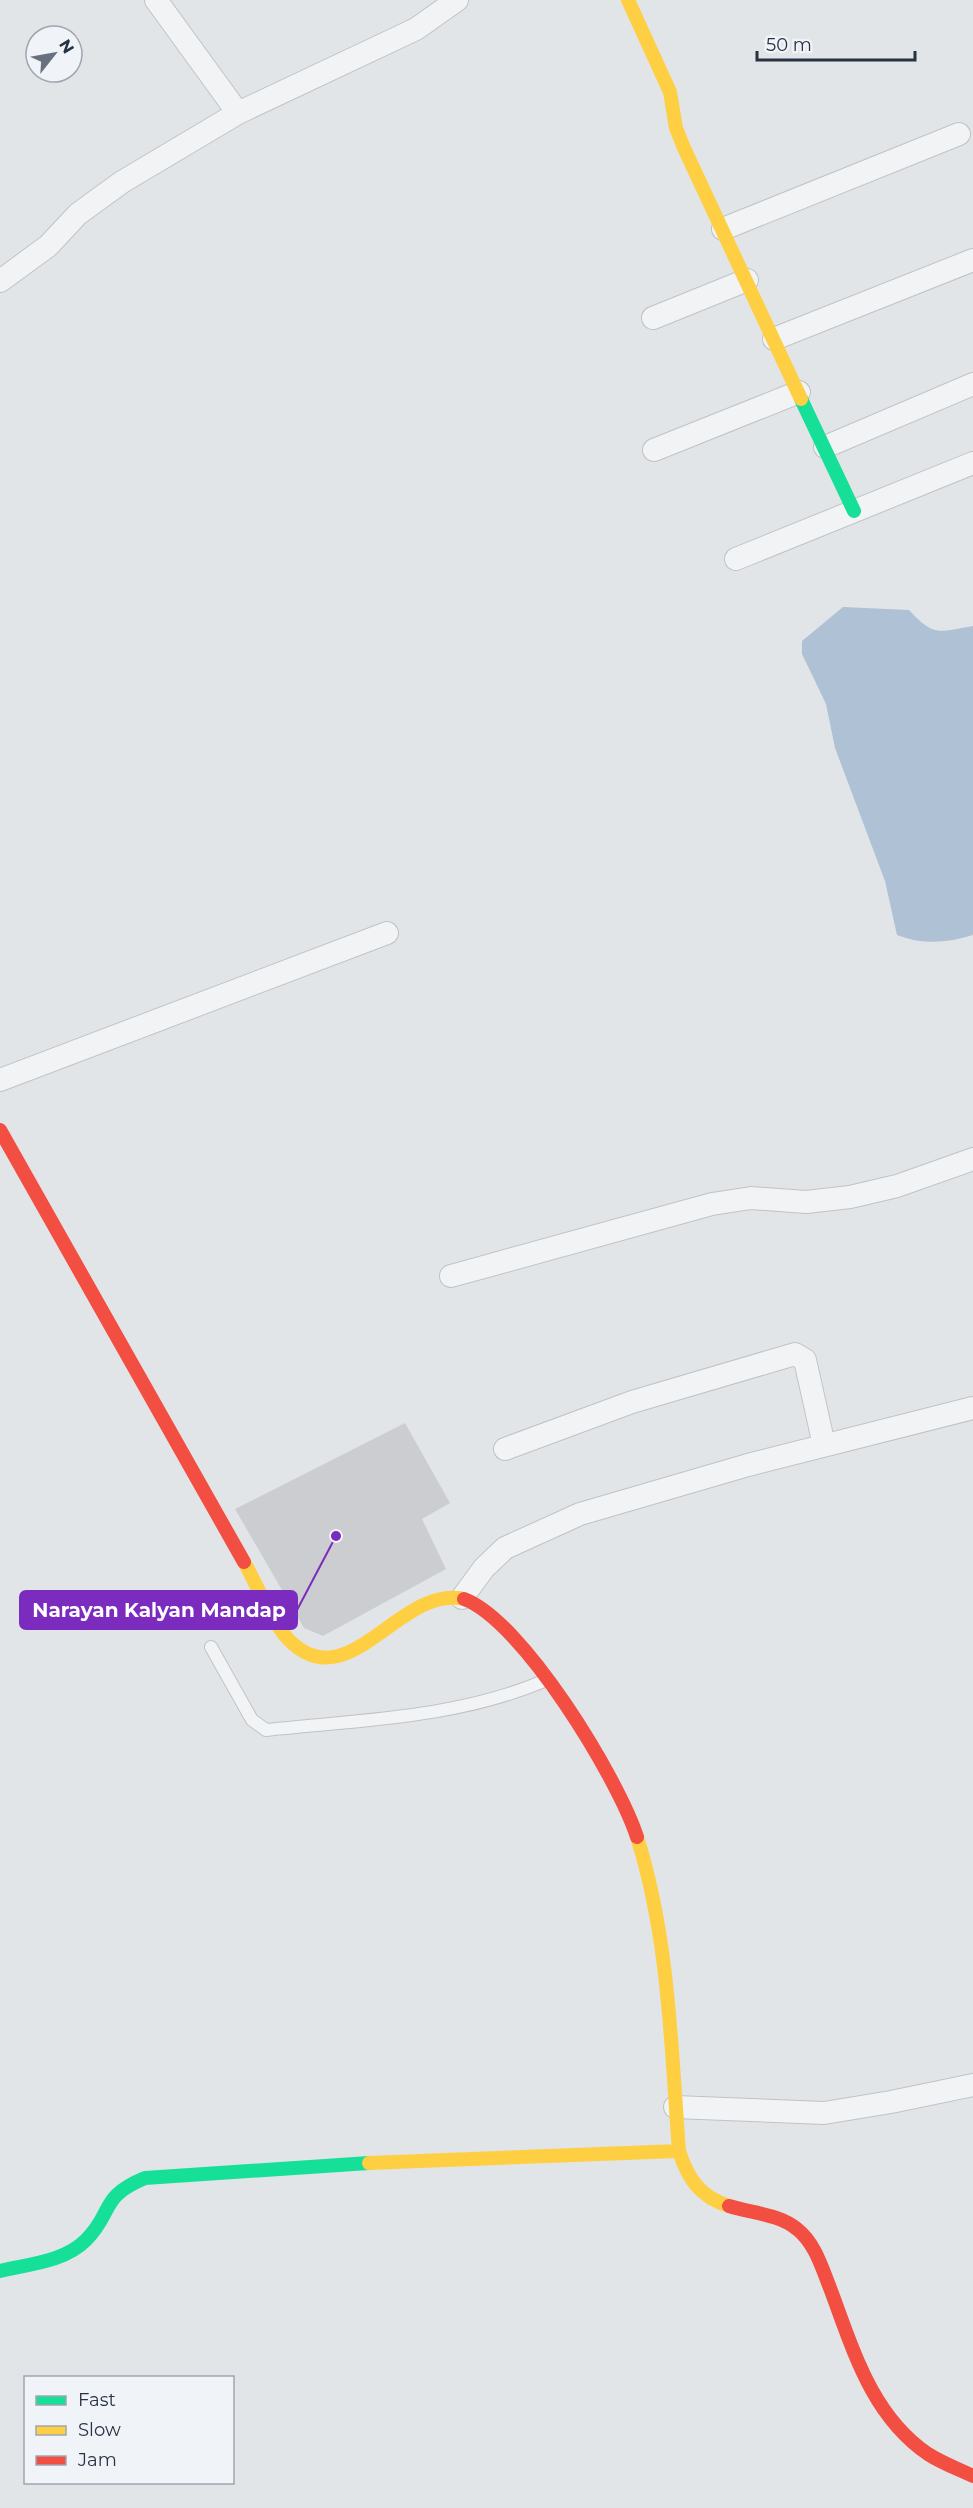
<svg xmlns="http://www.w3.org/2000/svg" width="973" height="2508" font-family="Montserrat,sans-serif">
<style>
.water{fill:#aec1d5}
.building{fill:#cbcdd0}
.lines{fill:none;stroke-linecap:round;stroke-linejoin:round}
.lane-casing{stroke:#c0c3c6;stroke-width:14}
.street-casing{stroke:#c0c3c6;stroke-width:24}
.lane{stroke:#f2f3f4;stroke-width:12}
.street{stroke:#f2f3f4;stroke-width:22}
.fast{stroke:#16e098;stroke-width:14}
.slow{stroke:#ffcf43;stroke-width:14}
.jam{stroke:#f24e42;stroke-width:14}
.leader{fill:none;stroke:#7b2cbf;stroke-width:2}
.callout-dot{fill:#7b2cbf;stroke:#f0f3f8;stroke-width:2}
.callout{fill:#7b2cbf;stroke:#7b2cbf;stroke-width:2}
.callout-label{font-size:20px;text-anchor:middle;font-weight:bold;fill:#fff}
</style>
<rect width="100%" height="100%" fill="#e2e5e8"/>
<path class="water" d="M843,607L909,610C934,637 938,632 973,626V935C948,943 922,945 897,935L885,881L835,748L826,704L802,654V641Z"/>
<path class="building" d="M405,1423L450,1503L422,1519L446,1569L323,1636L304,1628L235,1509Z"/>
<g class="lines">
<defs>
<path id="lane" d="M211,1647L252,1720L266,1730C359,1720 457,1718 544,1681"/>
<path id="street" d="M156,0L238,113
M723,229L959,134
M0,281L48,246L78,214L122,182L238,113L416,29L457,0
M653,318L747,280
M774,339L973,260
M825,447L973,384
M654,450L799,392
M736,559L973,463
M0,1080L387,933
M451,1276L712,1204L751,1198L806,1202L850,1197L897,1186L973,1159
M505,1449L632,1402L795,1354L805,1360L824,1445
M462,1598L484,1568L505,1548L580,1514L748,1465L973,1408
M675,2107L824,2113L891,2102L973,2085"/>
</defs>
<use href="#lane" class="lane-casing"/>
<use href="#street" class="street-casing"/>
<use href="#lane" class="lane"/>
<use href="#street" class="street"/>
<path class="fast" d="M801,399L854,511
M0,2271C29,2264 64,2262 86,2240C114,2212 99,2197 145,2178L369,2163"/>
<path class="slow" d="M628,0L670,92L676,128L684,148L801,399
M244,1562C255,1581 274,1625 288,1639C348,1702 400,1584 464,1599
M637,1837C669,1938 671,2046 679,2151C688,2179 700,2197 729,2206
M369,2163L679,2151"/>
<path class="jam" d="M0,1130L244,1562
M464,1599C522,1620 618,1778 637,1837
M729,2206C751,2213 779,2214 797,2229C815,2243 822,2268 830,2288C853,2349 871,2415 928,2454C942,2463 958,2469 973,2476"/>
</g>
<path class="leader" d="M336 1536L297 1610"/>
<circle class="callout-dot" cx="336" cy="1536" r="6"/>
<rect class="callout" x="20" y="1591" width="277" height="38" rx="6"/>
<g class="callout-label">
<text x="159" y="1617">Narayan Kalyan Mandap</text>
</g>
<rect x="24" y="2376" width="210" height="108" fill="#f0f3f8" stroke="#a0a6b0" stroke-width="1.5"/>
<rect x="36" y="2396" width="30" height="9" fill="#16e098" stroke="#a0a6b0" stroke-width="1.5"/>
<text x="78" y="2406" font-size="18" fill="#273243">Fast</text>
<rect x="36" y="2426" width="30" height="9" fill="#ffcf43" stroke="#a0a6b0" stroke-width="1.5"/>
<text x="78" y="2436" font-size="18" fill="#273243">Slow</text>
<rect x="36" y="2456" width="30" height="9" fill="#f24e42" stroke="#a0a6b0" stroke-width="1.5"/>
<text x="78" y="2466" font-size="18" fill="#273243">Jam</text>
<g transform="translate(54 54) rotate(59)"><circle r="28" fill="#f0f3f8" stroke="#a0a6b0" stroke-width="1.5"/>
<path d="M0-4.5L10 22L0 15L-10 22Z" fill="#68717d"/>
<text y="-9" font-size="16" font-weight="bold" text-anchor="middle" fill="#273243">N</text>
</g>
<path d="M757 51v9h158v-9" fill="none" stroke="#273243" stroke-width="3"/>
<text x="766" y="51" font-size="18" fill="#273243" stroke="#f0f3f8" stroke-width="4.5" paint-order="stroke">50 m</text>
</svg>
